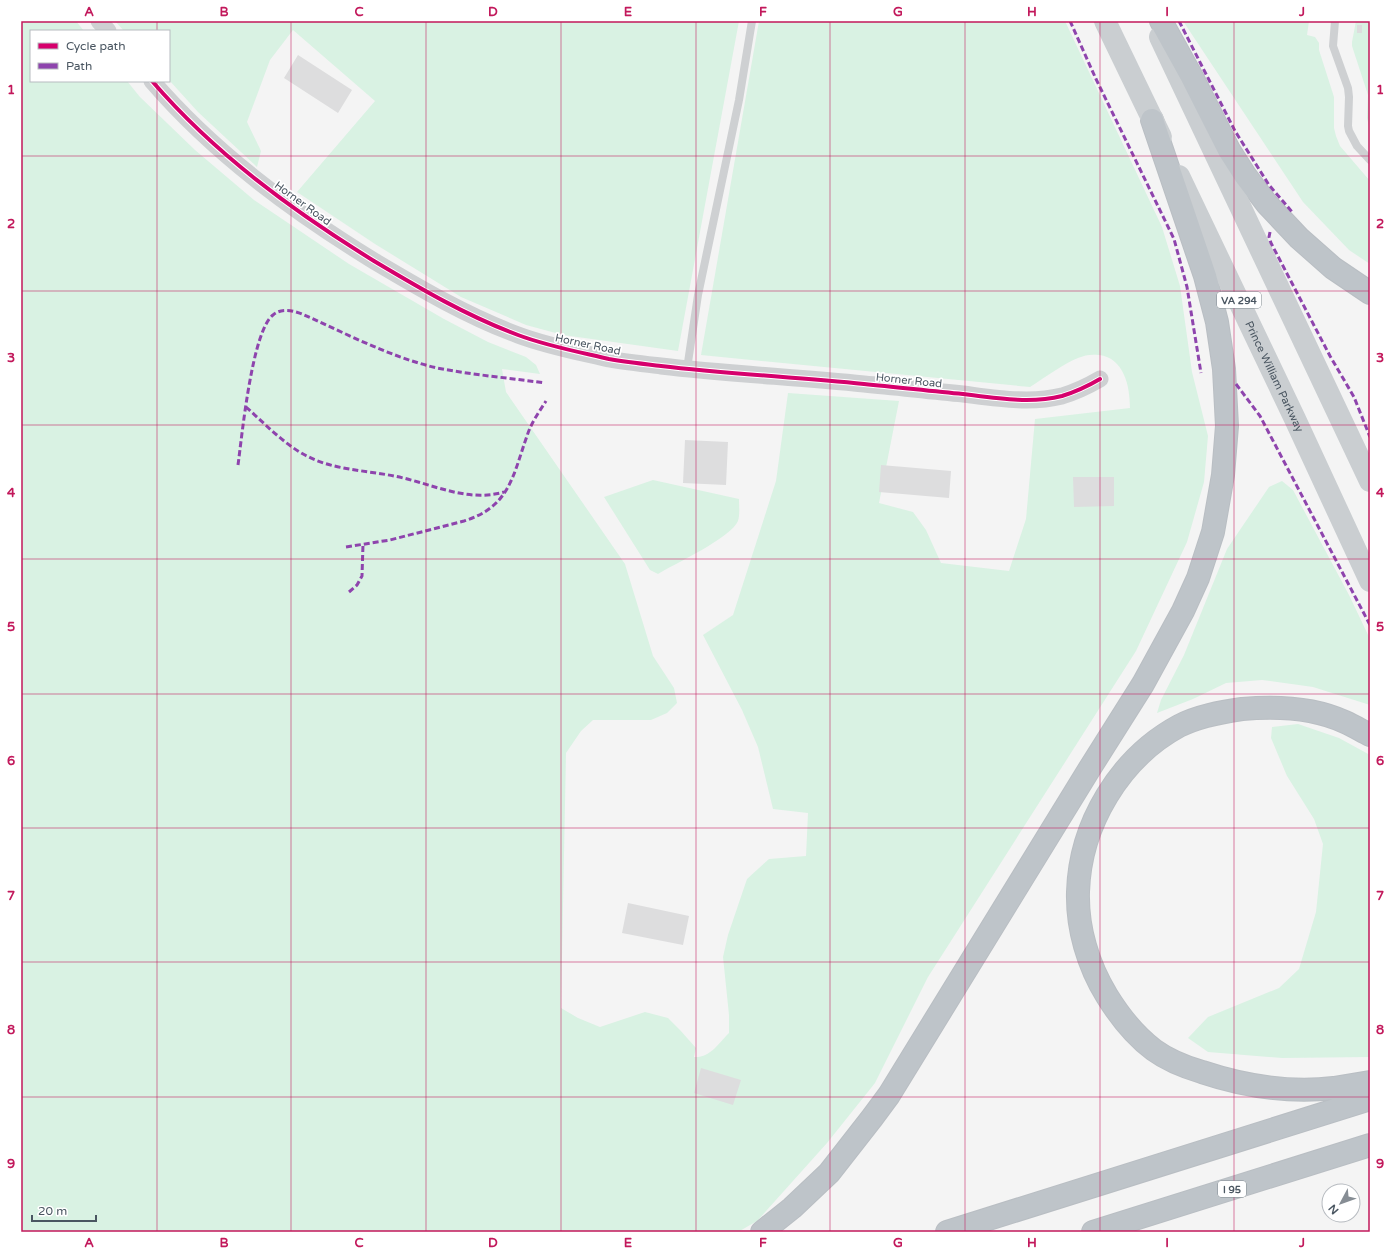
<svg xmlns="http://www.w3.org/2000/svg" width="1391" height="1253" font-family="'Varela Round',sans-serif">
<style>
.green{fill:#d9f2e3}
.building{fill:#ddddde}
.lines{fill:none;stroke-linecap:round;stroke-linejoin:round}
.motorway-casing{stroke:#b9bec3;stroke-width:24}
.service{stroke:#ced0d2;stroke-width:8}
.minor{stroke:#ced0d2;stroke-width:17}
.primary{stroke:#caced1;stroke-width:22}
.motorway{stroke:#bec4c9;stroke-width:22}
.quiet{stroke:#8e44ad;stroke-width:3;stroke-dasharray:6 3;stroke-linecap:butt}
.cycleway-casing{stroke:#fff;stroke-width:6}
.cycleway{stroke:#d6006c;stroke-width:4}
.grid{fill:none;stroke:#c2185b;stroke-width:1;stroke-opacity:0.55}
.labels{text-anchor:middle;stroke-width:3.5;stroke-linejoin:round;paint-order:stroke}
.shield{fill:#fff;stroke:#808990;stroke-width:1}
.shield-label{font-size:10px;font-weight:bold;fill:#4a5661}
.street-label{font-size:11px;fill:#4a5661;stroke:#fff}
.neatline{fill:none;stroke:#c2185b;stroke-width:1.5}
.grid-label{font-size:13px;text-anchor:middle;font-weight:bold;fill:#c2185b}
</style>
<rect width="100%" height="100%" fill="#f4f4f4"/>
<path class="green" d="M21,21H76L84,31H31V81H127L140,97L195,150L254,200L349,264L444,319L488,342L526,357L536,365L540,374L502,369L506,392L625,564L653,656L674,688L677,703L667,713L651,720H593L581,731L566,753L561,1008L578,1018L600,1027L645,1012L668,1018L680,1030L696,1048L694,1057C710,1058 719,1043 729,1033V1015L723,957L728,935L747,879L769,859L806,856L808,813L773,809L758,747L742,710L703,635L733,615L776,481L788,393L899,401L879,503L913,512L926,530L941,563L1009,571L1026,519L1035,419L1130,408C1130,386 1124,358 1099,355C1091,354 1085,355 1078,358C1063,364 1044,378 1030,387L701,355L759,21H1065L1162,227L1180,286L1192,372L1208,436L1204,482L1187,542L1136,651L928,977L875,1083L827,1143L757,1221L738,1232H21Z
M115,21H739L678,351L563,335L526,325L461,297L375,244L297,192L375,101L293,30L270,60L247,122L261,151L257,167L198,112L169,80V31H124Z
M1183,21H1309L1307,35L1315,37L1319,43V50L1334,97V128L1336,136L1340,146L1370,181V264L1349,250L1303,202Z
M1356,21H1370V131L1367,118L1368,95L1352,46V42Z
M653,480L739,499C739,505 740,515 738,521C731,538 674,564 658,574L650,570L604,497Z
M1282,481L1293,490L1349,595L1370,639V705L1313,687L1262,680L1226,683L1193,699L1157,713L1161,700L1184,655L1227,549L1269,487Z
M1298,724L1339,738L1370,755V1057L1282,1058L1208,1052L1188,1038L1208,1017L1279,988L1299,969L1316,912L1323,844L1314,819L1287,776L1271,738L1272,727Z"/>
<path class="building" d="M1357,25H1362V33H1357Z
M298,55L352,90L338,113L284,78Z
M685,440L728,442L726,485L683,483Z
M881,465L951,471L949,498L879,492Z
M1073,477H1114V506L1074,507Z
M628,903L689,916L683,945L622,933Z
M701,1068L741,1080L733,1105L694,1093Z"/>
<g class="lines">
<defs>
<path id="motorway" d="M1161,21L1192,77L1229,150L1245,175L1267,204L1299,238L1333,268L1370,293
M1370,735C1362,731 1354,726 1345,722C1313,707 1276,706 1242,709C1221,712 1198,716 1179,726C1120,758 1080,824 1078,892C1077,928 1088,965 1107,996C1120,1017 1134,1035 1154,1050C1169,1061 1185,1067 1202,1072C1244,1086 1290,1093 1334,1088C1346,1086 1358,1084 1370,1082
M762,1232L792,1208L829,1173L872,1118L889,1095L1090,768L1143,684L1183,611L1198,578L1213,532L1223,475L1227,426L1224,369L1217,322L1205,276L1152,120
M947,1232L1370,1099
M1093,1232L1370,1145"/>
</defs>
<use href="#motorway" class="motorway-casing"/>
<path class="service" d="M1335,21L1333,46L1348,88L1349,97L1348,126L1349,131L1357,146L1370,160
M687,369L698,295L739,100L752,21"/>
<path class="minor" d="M99,21L108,31
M152,81C215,154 293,211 374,261C421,289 467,316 518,335C547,346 579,352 609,359C626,362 644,364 661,366C728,374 796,377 864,384C897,387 930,391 963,394C995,398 1030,404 1062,396C1075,392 1088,386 1100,379"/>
<g class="primary">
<path d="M1105,21L1161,137"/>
<path d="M1160,37L1370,481"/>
<path id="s1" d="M1179,176L1295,419L1370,581"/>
</g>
<use href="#motorway" class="motorway"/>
<path class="quiet" d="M1070,21L1096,79L1174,239L1187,287L1201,373
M1179,21L1235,131L1269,185L1293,213
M1270,232L1269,237L1271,243L1330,356L1354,397L1370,437
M1236,384L1260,416L1370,625
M246,407C264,423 284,444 305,455C332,470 364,470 394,476C431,483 466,503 504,492
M238,465C242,436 252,331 273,315C281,308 292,310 302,314C345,333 390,357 437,368C473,375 510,378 545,383
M346,547L390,540L464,521C510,507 513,475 527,436C531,423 539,412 546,401
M349,592L357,585L362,576L363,544"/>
<defs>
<path id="cycleway" d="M152,81C215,154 293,211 374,261C421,289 467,316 518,335C547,346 579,352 609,359C626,362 644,364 661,366C728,374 796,377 864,384C897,387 930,391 963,394C995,398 1030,404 1062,396C1075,392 1088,386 1100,379"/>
</defs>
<use href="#cycleway" class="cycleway-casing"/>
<use href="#cycleway" class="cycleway"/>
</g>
<path class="grid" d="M157,21V31M291,21V1232M426,21V1232M561,21V1232M696,21V1232M830,21V1232M965,21V1232M1100,21V1232M1234,21V1232M157,81V1232M21,156H1370M21,291H1370M21,425H1370M21,559H1370M21,694H1370M21,828H1370M21,962H1370M21,1097H1370"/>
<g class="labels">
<g class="shield">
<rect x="1217" y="292" width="44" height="16" rx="3"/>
<rect x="1218" y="1181" width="28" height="16" rx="3"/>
</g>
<g class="shield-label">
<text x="1239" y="304">VA 294</text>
<text x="1232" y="1193">I 95</text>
</g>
<g class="street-label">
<text transform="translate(303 203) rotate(36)" y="4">Horner Road</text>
<text transform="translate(588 344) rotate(12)" y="4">Horner Road</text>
<text dy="4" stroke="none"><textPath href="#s1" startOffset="222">Prince William Parkway</textPath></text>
<text transform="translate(909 380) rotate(6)" y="4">Horner Road</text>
</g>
</g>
<rect width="1391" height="1253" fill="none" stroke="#ffffff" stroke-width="44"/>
<rect x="30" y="30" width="140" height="52" fill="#ffffff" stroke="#b7bbc0"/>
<rect x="38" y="43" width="20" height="6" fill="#d6006c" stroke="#b7bbc0"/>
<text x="66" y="50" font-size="12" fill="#4a5661">Cycle path</text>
<rect x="38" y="63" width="20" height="6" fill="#8e44ad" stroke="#b7bbc0"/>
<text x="66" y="70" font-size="12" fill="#4a5661">Path</text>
<g transform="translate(1341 1203) rotate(229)"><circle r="19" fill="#ffffff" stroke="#b7bbc0"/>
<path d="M0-3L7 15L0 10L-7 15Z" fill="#868d94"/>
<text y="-6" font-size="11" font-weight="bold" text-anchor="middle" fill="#4a5661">N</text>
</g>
<path d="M32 1215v6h64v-6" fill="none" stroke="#4a5661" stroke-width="2"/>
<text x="38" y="1215" font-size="12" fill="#4a5661" stroke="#ffffff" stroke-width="3" paint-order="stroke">20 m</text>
<rect x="22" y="22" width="1347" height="1209" class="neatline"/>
<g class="grid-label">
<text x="89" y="16">A</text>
<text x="224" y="16">B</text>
<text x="359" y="16">C</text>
<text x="493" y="16">D</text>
<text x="628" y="16">E</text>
<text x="763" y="16">F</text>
<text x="898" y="16">G</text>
<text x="1032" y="16">H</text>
<text x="1167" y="16">I</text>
<text x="1302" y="16">J</text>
<text x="11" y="94">1</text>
<text x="1380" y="94">1</text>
<text x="11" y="228">2</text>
<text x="1380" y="228">2</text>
<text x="11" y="362">3</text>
<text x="1380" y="362">3</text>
<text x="11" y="497">4</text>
<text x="1380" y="497">4</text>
<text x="11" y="631">5</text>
<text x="1380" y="631">5</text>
<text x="11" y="765">6</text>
<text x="1380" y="765">6</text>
<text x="11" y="900">7</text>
<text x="1380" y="900">7</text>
<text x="11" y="1034">8</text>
<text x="1380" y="1034">8</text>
<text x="11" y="1168">9</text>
<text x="1380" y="1168">9</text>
<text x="89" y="1247">A</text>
<text x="224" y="1247">B</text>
<text x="359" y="1247">C</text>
<text x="493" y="1247">D</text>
<text x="628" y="1247">E</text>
<text x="763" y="1247">F</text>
<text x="898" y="1247">G</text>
<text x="1032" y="1247">H</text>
<text x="1167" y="1247">I</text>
<text x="1302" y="1247">J</text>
</g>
</svg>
